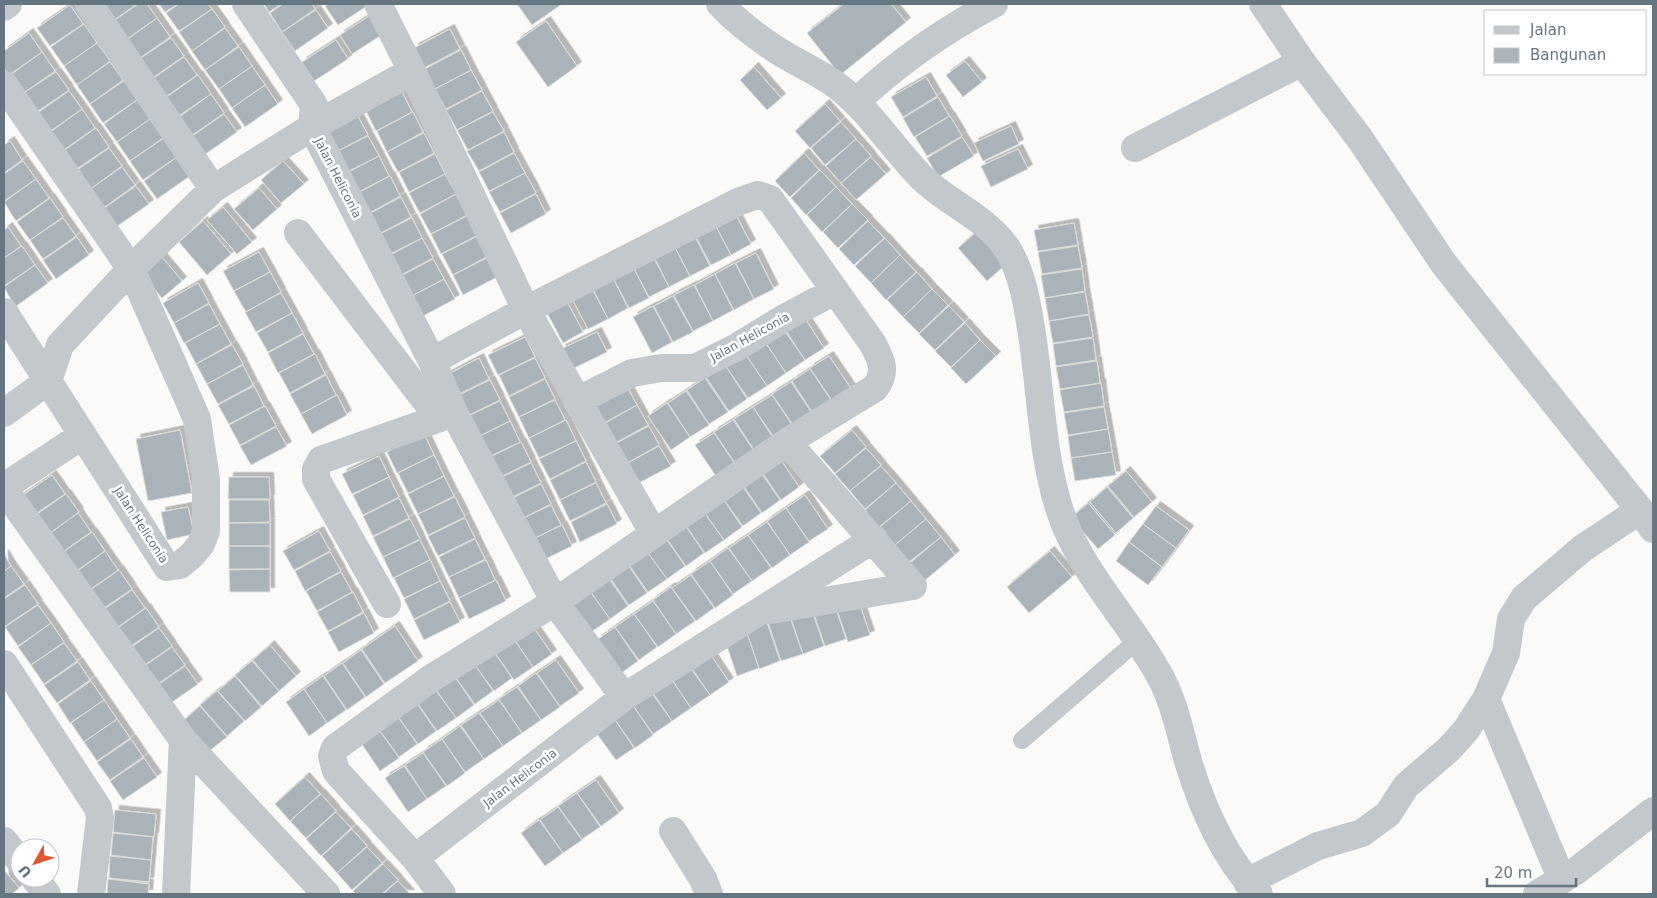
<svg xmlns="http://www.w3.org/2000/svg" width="1657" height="898" font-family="'DejaVu Sans',sans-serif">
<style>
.building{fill:#aab3b9;stroke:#dcdcda;filter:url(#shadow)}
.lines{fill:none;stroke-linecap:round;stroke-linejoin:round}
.service{stroke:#c3c8cc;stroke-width:18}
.minor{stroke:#c3c8cc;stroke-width:28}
.labels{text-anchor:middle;stroke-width:5;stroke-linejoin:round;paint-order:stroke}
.street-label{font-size:12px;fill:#657683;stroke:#fff}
</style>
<defs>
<filter id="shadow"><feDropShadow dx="4.5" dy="-4.5" stdDeviation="0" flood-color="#0004"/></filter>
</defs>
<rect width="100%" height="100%" fill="#fafaf8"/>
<path class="building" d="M98,4H137L111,22Z
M138,4H147L157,18L124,41L111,23Z
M159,4H178L165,12Z
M179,4H208L212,9L179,31L166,13Z
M264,4H281L269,12Z
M283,4H312L315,9L282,32L270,13Z
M329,4H370L338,25L325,6Z
M517,4H562L532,25Z
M844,4H891L906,22L840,75L807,33Z
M70,5L83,24L50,46L37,28Z
M212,9L225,27L192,51L179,32Z
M316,10L328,28L295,51L282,32Z
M374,13L386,32L352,54L340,35Z
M157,18L170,37L137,60L124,42Z
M546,21L577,66L548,87L516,42Z
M84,24L97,43L64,66L51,47Z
M225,28L238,46L205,70L192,51Z
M450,29L460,49L424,68L414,48Z
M29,33L42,52L9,75L4,68V51Z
M171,38L184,56L151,79L138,60Z
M336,40L348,59L314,81L302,62Z
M97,43L110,61L77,85L64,66Z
M239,47L252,66L219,89L205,70Z
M461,50L471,70L435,89L425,69Z
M42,52L55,71L22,94L9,76Z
M184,57L197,75L164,98L151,80Z
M965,61L982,82L963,97L946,75Z
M110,62L123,80L90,104L77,85Z
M252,66L265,85L232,108L219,89Z
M754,67L781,98L767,110L740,80Z
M471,70L482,90L446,109L435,89Z
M56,72L69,90L35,113L22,94Z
M198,75L211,94L177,117L164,99Z
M926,77L937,96L903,117L891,97Z
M124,81L137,100L103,123L90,104Z
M265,85L278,104L245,127L232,108Z
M69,91L82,109L49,132L36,114Z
M482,91L493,111L457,130L446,110Z
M402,92L412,112L376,131L366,111Z
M211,94L224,113L191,136L178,118Z
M938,97L949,116L914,137L903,118Z
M137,100L150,119L117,142L104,124Z
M825,104L840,121L810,148L795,131Z
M82,109L95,128L62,151L49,133Z
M413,112L423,132L387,152L377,131Z
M493,112L504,131L468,150L457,130Z
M224,114L237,132L204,155L191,137Z
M357,115L368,135L332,154L321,134Z
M950,116L962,136L927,156L915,137Z
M150,119L163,138L130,161L117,142Z
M841,122L856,139L825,165L811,148Z
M1011,126L1019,144L983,161L974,143Z
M96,128L109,147L75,170L62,152Z
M504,132L514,152L479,171L467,151Z
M424,133L434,153L398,172L387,152Z
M368,136L379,156L343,174L332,154Z
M962,137L974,156L938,177L927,158Z
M164,138L177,157L143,180L130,161Z
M856,139L871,156L841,183L826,166Z
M10,141L22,160L4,173V145Z
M109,148L122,166L89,190L76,171Z
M1018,149L1028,169L991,187L981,166Z
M514,153L525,173L489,191L479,172Z
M804,153L819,170L790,197L775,181Z
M435,154L445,174L409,192L399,172Z
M379,156L389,176L353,195L343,175Z
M177,157L190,176L157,199L144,181Z
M871,157L886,174L856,200L841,183Z
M23,161L36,179L4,201V174Z
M283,161L304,184L281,203L261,180Z
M122,167L135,185L102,209L89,190Z
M820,170L836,187L806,215L791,198Z
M525,173L536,193L500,212L489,192Z
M445,174L456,194L420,213L409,193Z
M390,176L400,196L364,216L354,195Z
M36,179L49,198L16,221L4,202Z
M136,186L149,204L116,227L103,209Z
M836,187L852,204L822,232L807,215Z
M259,188L277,209L253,230L234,209Z
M456,194L467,215L431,234L420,214Z
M536,194L546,214L511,233L500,213Z
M401,197L411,217L375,236L365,216Z
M50,198L63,217L30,240L17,222Z
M852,204L868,220L838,248L823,232Z
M223,207L252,242L237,254L207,220Z
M732,208L751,244L731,255L712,219Z
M467,216L478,235L441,254L431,234Z
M63,218L76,236L43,259L30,240Z
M412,218L422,238L386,256L376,236Z
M712,219L731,255L711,265L692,229Z
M203,221L231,254L207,275L179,242Z
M868,221L884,238L854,265L839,249Z
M1074,223L1078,245L1038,251L1034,230Z
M8,227L21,246L4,258V230Z
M982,227L1011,260L987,281L958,248Z
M691,229L710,266L690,276L671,240Z
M478,236L488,256L453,275L442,254Z
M77,237L89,255L56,279L43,260Z
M422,238L433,258L397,277L387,257Z
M885,238L900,255L871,283L855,266Z
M671,240L690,276L669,287L651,250Z
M22,246L35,265L4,286V258Z
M1078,246L1082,268L1042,274L1038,252Z
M650,251L669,287L649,297L630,261Z
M259,252L270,272L234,291L223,271Z
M756,253L774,289L754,299L736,263Z
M900,255L916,272L886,300L871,283Z
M161,256L182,281L162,298L141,273Z
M489,257L499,276L463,295L453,275Z
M433,259L444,279L408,298L397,278Z
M630,261L649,298L629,308L610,272Z
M735,263L754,299L734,310L715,274Z
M35,265L48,283L15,307L4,287Z
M1082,269L1085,291L1045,298L1041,275Z
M270,272L281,292L246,312L234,291Z
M610,272L628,308L608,319L590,283Z
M917,272L932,289L903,317L887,300Z
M715,274L733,310L713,321L695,285Z
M444,279L455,299L419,318L408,298Z
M198,283L209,303L174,323L163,303Z
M589,283L608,319L588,329L569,293Z
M694,285L713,321L693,331L674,295Z
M932,289L948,305L919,333L903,317Z
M1085,292L1089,314L1049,321L1045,298Z
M281,293L292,313L256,332L245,312Z
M564,296L583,332L563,343L544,307Z
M673,296L693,332L673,342L654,306Z
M209,304L220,324L184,343L174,323Z
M653,306L672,342L652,353L633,317Z
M949,306L964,322L935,350L919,334Z
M292,313L303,333L268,352L257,333Z
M802,314L824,348L805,360L783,326Z
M1089,315L1093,337L1053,343L1049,321Z
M965,323L980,340L951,367L935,351Z
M220,324L231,344L196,364L185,343Z
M782,327L805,360L786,373L763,339Z
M597,332L607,352L570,370L561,349Z
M303,334L314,354L278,373L268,353Z
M525,337L535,357L498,375L488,355Z
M1093,338L1096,360L1056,366L1053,344Z
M763,339L786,373L767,386L744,352Z
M980,340L996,356L966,384L951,368Z
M232,345L243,364L207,384L196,364Z
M744,352L767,386L748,398L725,365Z
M315,354L325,374L290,393L279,373Z
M829,356L852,390L833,402L810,368Z
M479,358L489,379L453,397L443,377Z
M535,358L545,378L509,396L499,375Z
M1097,361L1100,383L1060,389L1056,367Z
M243,365L253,385L218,404L207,384Z
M725,365L747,399L729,411L706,377Z
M810,369L833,403L814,415L792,381Z
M326,375L336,395L301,414L290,394Z
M705,378L728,412L709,424L687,390Z
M545,379L555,399L519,417L509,397Z
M490,380L500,400L463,418L453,398Z
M791,382L813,415L795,428L772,394Z
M1101,383L1104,406L1064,412L1060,390Z
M626,385L637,405L602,424L590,404Z
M254,386L264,406L229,424L218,405Z
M686,391L709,425L690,437L668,403Z
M337,395L347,415L312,434L301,414Z
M772,395L794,428L776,440L753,407Z
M555,400L565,420L529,438L519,417Z
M500,401L510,421L474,439L464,418Z
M667,403L690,437L671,450L648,416Z
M637,405L648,425L613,444L602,425Z
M265,406L276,426L240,445L229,425Z
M753,407L775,441L756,453L734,419Z
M1104,407L1108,429L1068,435L1064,413Z
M566,420L576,441L539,458L529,438Z
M733,420L756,454L737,466L714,432Z
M510,421L520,442L484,459L474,439Z
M649,426L659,445L624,465L613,445Z
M276,427L287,446L251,465L240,446Z
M1108,429L1112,452L1071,458L1068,436Z
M180,430L192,493L148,501L136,439Z
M852,430L866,447L835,473L820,456Z
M714,433L737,467L718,479L695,445Z
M424,434L434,455L397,473L387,452Z
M576,441L586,461L550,479L539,459Z
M521,442L531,462L494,480L484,460Z
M659,446L671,466L635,485L624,465Z
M866,448L881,465L850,491L835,474Z
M1112,452L1116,475L1075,481L1071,458Z
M776,453L799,487L781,500L758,466Z
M434,455L444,476L408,493L398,473Z
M379,456L389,477L352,494L342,474Z
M586,462L596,482L560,500L550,480Z
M531,463L541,483L504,501L494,481Z
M881,466L896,483L865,509L850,491Z
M757,467L780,500L762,513L739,479Z
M1126,471L1152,502L1134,517L1108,486Z
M52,475L65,494L32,516L19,498Z
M444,476L454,496L418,514L408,494Z
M229,477H269L270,499H228Z
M389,477L399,497L363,515L353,495Z
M738,480L761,513L743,526L719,493Z
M596,483L606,503L570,521L560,500Z
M896,483L911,501L879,527L865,510Z
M541,484L551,504L515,522L505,502Z
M1107,487L1133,518L1116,533L1090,502Z
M719,493L742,527L724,540L700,506Z
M66,494L79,512L46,536L33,517Z
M805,495L828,529L809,541L786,508Z
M455,497L465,517L428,535L418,514Z
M399,498L409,518L373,536L363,516Z
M229,500H269L270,522L229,523Z
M911,501L926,519L895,545L880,527Z
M1088,503L1115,535L1098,549L1071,518Z
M607,504L617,524L580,542L571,522Z
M551,505L561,525L525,543L515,522Z
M1156,506L1189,530L1176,548L1143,524Z
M188,507L194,534L167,540L161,512Z
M700,507L724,540L705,553L682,520Z
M786,508L809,542L790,555L767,521Z
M78,513L91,532L58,555L46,536Z
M465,518L475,538L438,556L428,536Z
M410,519L420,539L383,557L373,537Z
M681,519L704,553L686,566L662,532Z
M926,519L941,537L909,562L895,545Z
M767,522L790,555L772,568L748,535Z
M229,523H270V546H229Z
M1143,524L1176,548L1162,567L1129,542Z
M562,525L572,546L535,564L525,543Z
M319,531L330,551L294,570L283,551Z
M92,532L105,551L72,574L59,555Z
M662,533L685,566L667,579L643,546Z
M748,535L771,568L752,581L729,548Z
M941,537L955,555L924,581L910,563Z
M475,539L485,559L449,577L439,557Z
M420,540L430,560L393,578L383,557Z
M1129,542L1162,567L1148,585L1116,561Z
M229,546H270V569H229Z
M643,546L667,579L648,592L625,559Z
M728,548L752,581L733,594L710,561Z
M105,551L118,570L85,593L72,575Z
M1050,551L1072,577L1029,613L1007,587Z
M330,552L341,571L305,591L295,571Z
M4,554L11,566L4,571Z
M624,559L647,593L629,605L606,572Z
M430,560L440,581L404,598L394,578Z
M486,560L495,580L459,598L449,577Z
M710,561L733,595L715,608L691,574Z
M11,566L24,584L4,598V571Z
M270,569V592H230L229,570Z
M119,570L132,589L98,612L86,593Z
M341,572L352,592L317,611L306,591Z
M605,573L628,606L610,619L586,585Z
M691,575L714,608L696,621L672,588Z
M496,580L506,601L469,619L459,598Z
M440,581L450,601L414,619L404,599Z
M25,585L38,604L4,627V599Z
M586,586L610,619L591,632L568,599Z
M671,587L695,621L676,634L653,600Z
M132,590L145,608L112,631L99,613Z
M353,592L363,612L328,631L317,612Z
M857,596L870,635L848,642L835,604Z
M833,600L846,639L825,646L812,608Z
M653,601L676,634L658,647L634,614Z
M450,602L460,622L424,640L414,620Z
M38,605L51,623L18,646L5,627Z
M146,608L159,627L125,650L112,632Z
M811,608L824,646L803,654L790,615Z
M364,613L374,633L339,652L328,632Z
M634,614L657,647L639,660L615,627Z
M789,615L803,654L781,661L768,622Z
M528,620L552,654L533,667L510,633Z
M51,623L64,642L31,665L18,647Z
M767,623L780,661L759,669L746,630Z
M395,626L418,661L385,683L362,649Z
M615,627L638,661L620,674L597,640Z
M159,628L172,646L139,669L126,651Z
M746,630L759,668L737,676L724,637Z
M510,634L533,667L514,680L491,647Z
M64,643L77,661L44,684L31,665Z
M270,645L296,676L279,691L253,660Z
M489,645L512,678L494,691L470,658Z
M172,647L185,665L152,688L139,670Z
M706,648L729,682L710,695L687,661Z
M361,650L384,684L366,697L343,663Z
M470,658L493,691L475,704L451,671Z
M556,660L579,693L560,706L537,673Z
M252,661L279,691L262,706L235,675Z
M78,662L90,680L57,703L44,685Z
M686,662L710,695L691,708L668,674Z
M342,663L365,697L347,710L324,676Z
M185,666L198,684L165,707L152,689Z
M451,671L474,705L456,718L432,684Z
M536,673L560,707L541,720L518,686Z
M668,674L691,708L672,721L649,687Z
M235,676L261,707L245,721L218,691Z
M323,676L346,710L327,723L304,689Z
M91,681L104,700L70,723L58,704Z
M432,685L456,718L437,731L414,698Z
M517,687L541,720L522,733L499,699Z
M648,688L672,721L653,734L630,701Z
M304,689L327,723L309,736L286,702Z
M217,691L244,721L227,736L200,705Z
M413,698L436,731L418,744L394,711Z
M104,700L117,719L84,742L71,723Z
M499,700L522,733L503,746L480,713Z
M630,701L653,735L635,748L611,714Z
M200,706L227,737L209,751L183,721Z
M394,711L417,744L399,757L375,724Z
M479,713L503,746L484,759L461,725Z
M611,714L634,748L616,760L592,727Z
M117,719L130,738L97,761L84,742Z
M375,724L399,758L380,771L357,737Z
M460,726L484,759L465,772L442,739Z
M131,739L143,757L110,780L97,762Z
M442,739L465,773L447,786L423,752Z
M423,753L446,786L427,799L405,765Z
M144,758L157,777L123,800L110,781Z
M404,766L427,799L408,812L385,778Z
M305,777L320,794L290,821L275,804Z
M596,780L619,813L601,826L577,793Z
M577,793L600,827L582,839L558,806Z
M321,794L336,811L306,838L290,821Z
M558,807L582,840L563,853L540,820Z
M115,810L156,814L154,837L113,832Z
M336,812L351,828L321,856L306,839Z
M539,820L563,853L545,866L521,833Z
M352,829L367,846L337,873L322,856Z
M113,833L153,837L151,860L111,855Z
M367,847L382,863L352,890L337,873Z
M110,856L151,860L149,882L109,878Z
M383,864L398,880L382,894H356L353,891Z
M5,871L19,888L12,894H4Z
M108,879L149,884L148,894H107Z
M398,881L410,894H383Z"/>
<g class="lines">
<path class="service" d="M1022,740L1138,640"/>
<path class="minor" d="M89,4L213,189
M246,4L314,105L312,127L432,361L454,413L555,602L624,697
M378,4L412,71L526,310L654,534
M720,4C735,20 757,37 775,49C796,63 820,72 840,88C871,113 893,148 921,177C947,203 988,218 1008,250C1022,273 1027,302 1031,328C1041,388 1041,453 1060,511C1080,573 1131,621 1161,678C1175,705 1180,732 1188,761C1202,807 1225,859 1259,894
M4,7L8,4
M4,85L131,269L197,419L206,479V531L201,544L192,555L180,565L167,567L4,312
M856,102C896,64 945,30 994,4
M1135,148L1302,62
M298,233L438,417
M432,361L526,310L740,201L758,195L770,199L873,344C882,361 887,372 875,388L787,442L555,602L430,679L335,748L332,756L336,771L415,858L442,894
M577,401L632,373L661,368H695L737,347L786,317L835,291
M4,413L48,381L60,345L131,269L213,189L312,127L412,71
M787,442L913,586
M4,487L83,435
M4,489L183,740L326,894
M1640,510L1653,529
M387,604L316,479V469L321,460L454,413
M771,610L913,586
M4,664L98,808L100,818L91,894
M1486,699L1562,880
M673,831L703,879L709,894
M4,841L20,861
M415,858L624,697L874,539
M34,878L47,894
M1247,882L1318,846L1362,833L1388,814L1406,786L1449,749L1466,730L1486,699L1506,653L1511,619L1524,598L1583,548L1640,510L1444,264L1360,139L1302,62L1263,4
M176,894L183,740
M1537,894L1576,871L1653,811"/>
</g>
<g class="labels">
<g class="street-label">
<text transform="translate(338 178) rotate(63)" y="4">Jalan Heliconia</text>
<text transform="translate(750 337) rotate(-29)" y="4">Jalan Heliconia</text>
<text transform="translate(141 525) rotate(57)" y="4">Jalan Heliconia</text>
<text transform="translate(520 778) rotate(-37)" y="4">Jalan Heliconia</text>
</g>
</g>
<rect width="1657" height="898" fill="none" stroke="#657683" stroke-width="10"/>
<rect x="1484" y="10" width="162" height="65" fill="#ffffff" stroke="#c1c8cd"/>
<rect x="1494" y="26" width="25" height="8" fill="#c3c8cc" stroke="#c1c8cd"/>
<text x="1530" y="35" font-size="15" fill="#657683">Jalan</text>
<rect x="1494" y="48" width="25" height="15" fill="#aab3b9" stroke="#c1c8cd"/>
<text x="1530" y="60" font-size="15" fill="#657683">Bangunan</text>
<g transform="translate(35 863) rotate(230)"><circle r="24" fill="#ffffff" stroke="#c1c8cd"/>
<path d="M0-4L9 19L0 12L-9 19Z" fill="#e4572e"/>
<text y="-8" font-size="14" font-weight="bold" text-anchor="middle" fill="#657683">U</text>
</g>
<path d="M1487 878v8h89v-8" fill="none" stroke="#657683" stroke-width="2.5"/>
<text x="1494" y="878" font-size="15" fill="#657683" stroke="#ffffff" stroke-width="4" paint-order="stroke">20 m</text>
</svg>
